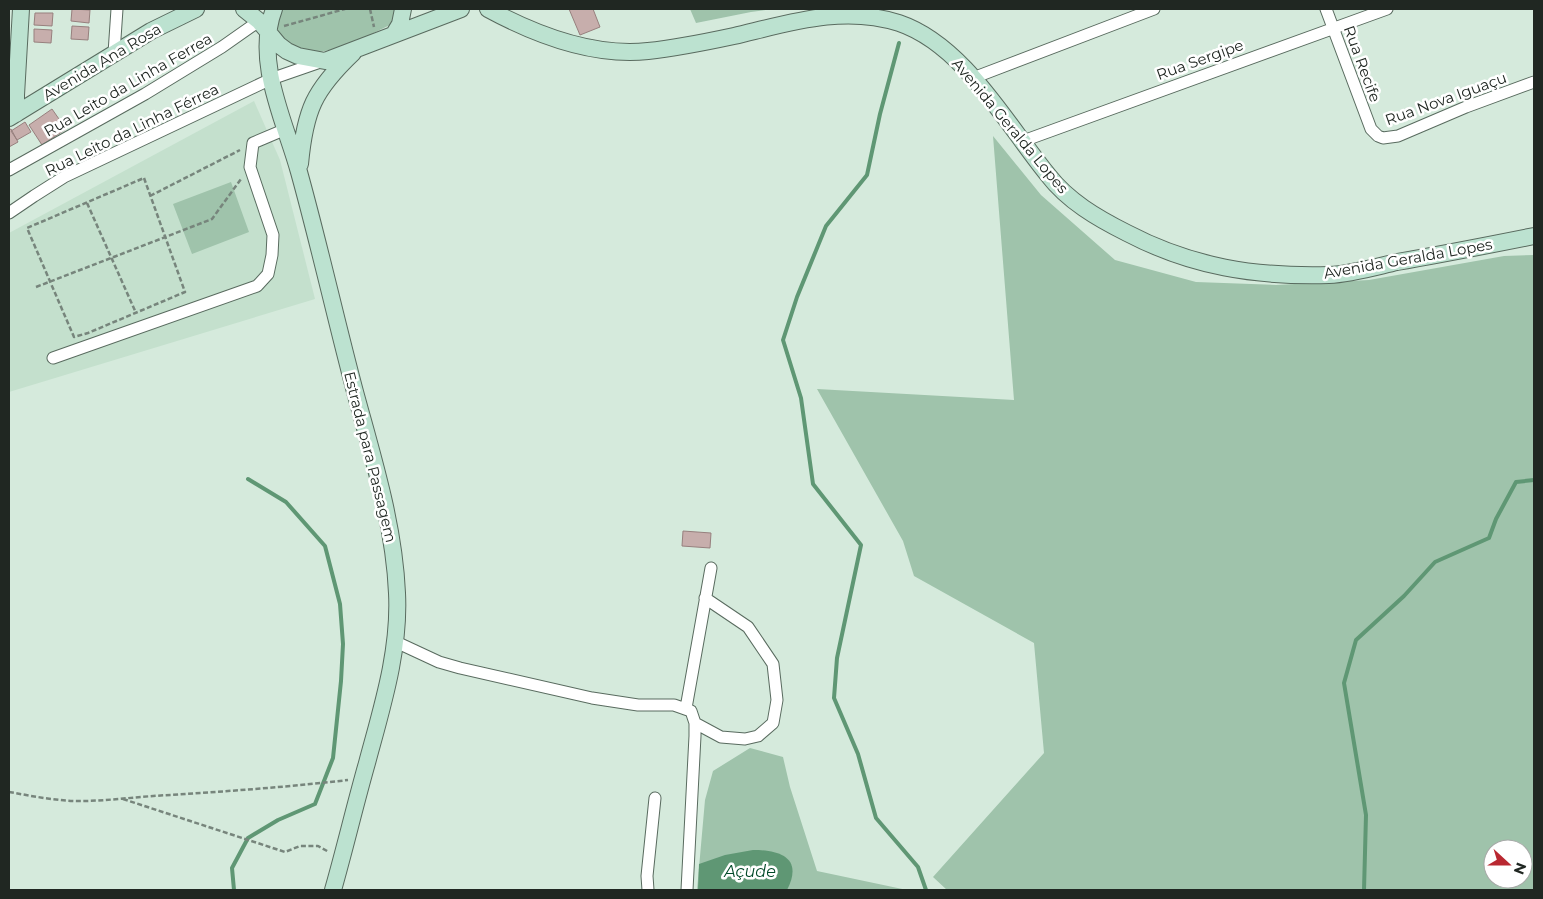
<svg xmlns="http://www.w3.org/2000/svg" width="1543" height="899" font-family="Montserrat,sans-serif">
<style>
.built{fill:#c4e0cd}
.green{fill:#9fc3ab;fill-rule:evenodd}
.water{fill:#5f9774}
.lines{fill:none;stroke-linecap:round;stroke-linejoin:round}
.stream{stroke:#5f9774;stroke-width:4}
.building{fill:#c7aeac;stroke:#97807e}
.street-casing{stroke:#596b5f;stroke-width:13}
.secondary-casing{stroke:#596b5f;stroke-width:18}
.path{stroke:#77857c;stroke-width:2.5;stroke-dasharray:5 2.5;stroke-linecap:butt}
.street{stroke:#fff;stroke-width:11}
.secondary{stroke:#bce2d0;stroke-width:16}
.labels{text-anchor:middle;stroke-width:5;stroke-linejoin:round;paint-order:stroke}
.street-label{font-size:15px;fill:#202722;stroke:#fff}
.water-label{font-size:16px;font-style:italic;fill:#004928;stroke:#fff}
</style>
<rect width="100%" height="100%" fill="#d5eadc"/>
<path class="built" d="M254,101L280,160L315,299L9,392V233Z"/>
<path class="green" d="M280,9H396L394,23C366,36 317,67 288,43C274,32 277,25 280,9Z
M690,9H773L751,12L696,23Z
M993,136L1041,195L1115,260L1196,282L1276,285L1369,280L1504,256L1534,255V890H947L933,877L1044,753L1034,643L914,576L903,541L817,389L1014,400ZM1493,849H1523V879H1493Z
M231,182L249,232L192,254L173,204Z
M750,748L783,757L790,787L817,871L907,890H697L705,800L713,771Z"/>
<path class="water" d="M753,850C782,850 803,859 787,890H698L699,864L725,855Z"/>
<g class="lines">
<path class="stream" d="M899,43L880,114L867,175L826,226L797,297L783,340L801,398L813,484L861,545L837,658L834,698L858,754L876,818L918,867L926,890
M234,890L232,868L248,838L278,820L315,804L333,758L341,681L343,644L340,604L325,546L286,502L248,479
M1364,890L1366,815L1344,683L1356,640L1404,596L1435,562L1489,538L1496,519L1516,482L1534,480"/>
</g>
<path class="building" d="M72,9L90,10L89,23L71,21Z
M569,9H593L600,27L580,35Z
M35,13H53L52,26L34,25Z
M72,26L89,27L88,40L71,39Z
M34,29L52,30L51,43L34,42Z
M52,109L66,129L42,145L29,125Z
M25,122L31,132L17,140L11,131Z
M11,129L18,142L9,147V130Z
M683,531L711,533L710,548L682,546Z"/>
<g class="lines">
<defs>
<path id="street" d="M1326,9L1371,129L1378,136L1383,138L1398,136L1466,107L1534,82
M114,53L117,9
M973,78L1154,9
M1023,141L1387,9
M9,170L145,94L222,47L259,21
M9,213L34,196L64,177L271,79L323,61
M53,358L257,286L268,274L272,255L273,235L250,167L253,143L286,129
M396,642L439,662L460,668L592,698L638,705H674L691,711L695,723V736L687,890
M686,708L711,568
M695,723L721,737L745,739L758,736L773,723L777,700L773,664L748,627L705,598
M648,890L647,876L655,798"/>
<path id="secondary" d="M244,9L259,21L279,45L287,51L298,56L325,61L461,9
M274,9C254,62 285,121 299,172C319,244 335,316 354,388C372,455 394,523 397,593C400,651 382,707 367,763C355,805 345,848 333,890
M488,9C536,35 592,57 648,51C677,48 706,42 734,36C789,23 843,5 899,23C964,45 1007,125 1048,175C1068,201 1097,218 1127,233C1192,267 1255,277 1329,275C1351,274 1375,267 1397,262C1443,254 1489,245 1534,236
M394,34L400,24L403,9
M16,114V95L21,9
M9,118L151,31L196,9
M300,164C305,110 314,90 353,53"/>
</defs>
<use href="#street" class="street-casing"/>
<use href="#secondary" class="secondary-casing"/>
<path class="path" d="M370,9L374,27
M284,26L345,9
M144,178L185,292L88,333L74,337L27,228Z
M150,196L240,150
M87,203L136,313
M36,287L212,219L241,179
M9,792C32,796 56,801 80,801C110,801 141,796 171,795C230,791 289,787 348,780
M123,799L285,852L300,846H318L329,852"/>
<use href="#street" class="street"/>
<use href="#secondary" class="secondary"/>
</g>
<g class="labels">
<g class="street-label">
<text transform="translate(1200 60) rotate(-20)" y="5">Rua Sergipe</text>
<text transform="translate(102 62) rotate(-31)" y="5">Avenida Ana Rosa</text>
<text transform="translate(1362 64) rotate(70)" y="5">Rua Recife</text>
<text transform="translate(128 85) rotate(-30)" y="5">Rua Leito da Linha Ferrea</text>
<text transform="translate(1446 99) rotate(-20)" y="5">Rua Nova Iguaçu</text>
<text transform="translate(1010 126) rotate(50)" y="5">Avenida Geralda Lopes</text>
<text transform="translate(132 130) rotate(-26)" y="5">Rua Leito da Linha Férrea</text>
<text transform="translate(1408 259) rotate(-10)" y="5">Avenida Geralda Lopes</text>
<text transform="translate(370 457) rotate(76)" y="5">Estrada para Passagem</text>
</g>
<g class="water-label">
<text x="750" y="877">Açude</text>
</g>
</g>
<rect width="1543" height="899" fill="none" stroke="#202722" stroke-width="20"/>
<g transform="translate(1508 864) rotate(111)"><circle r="24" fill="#ffffff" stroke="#a6a9a7"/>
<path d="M0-4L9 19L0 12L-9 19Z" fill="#b92831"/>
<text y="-8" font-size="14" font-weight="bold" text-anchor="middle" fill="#202722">N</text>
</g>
</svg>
